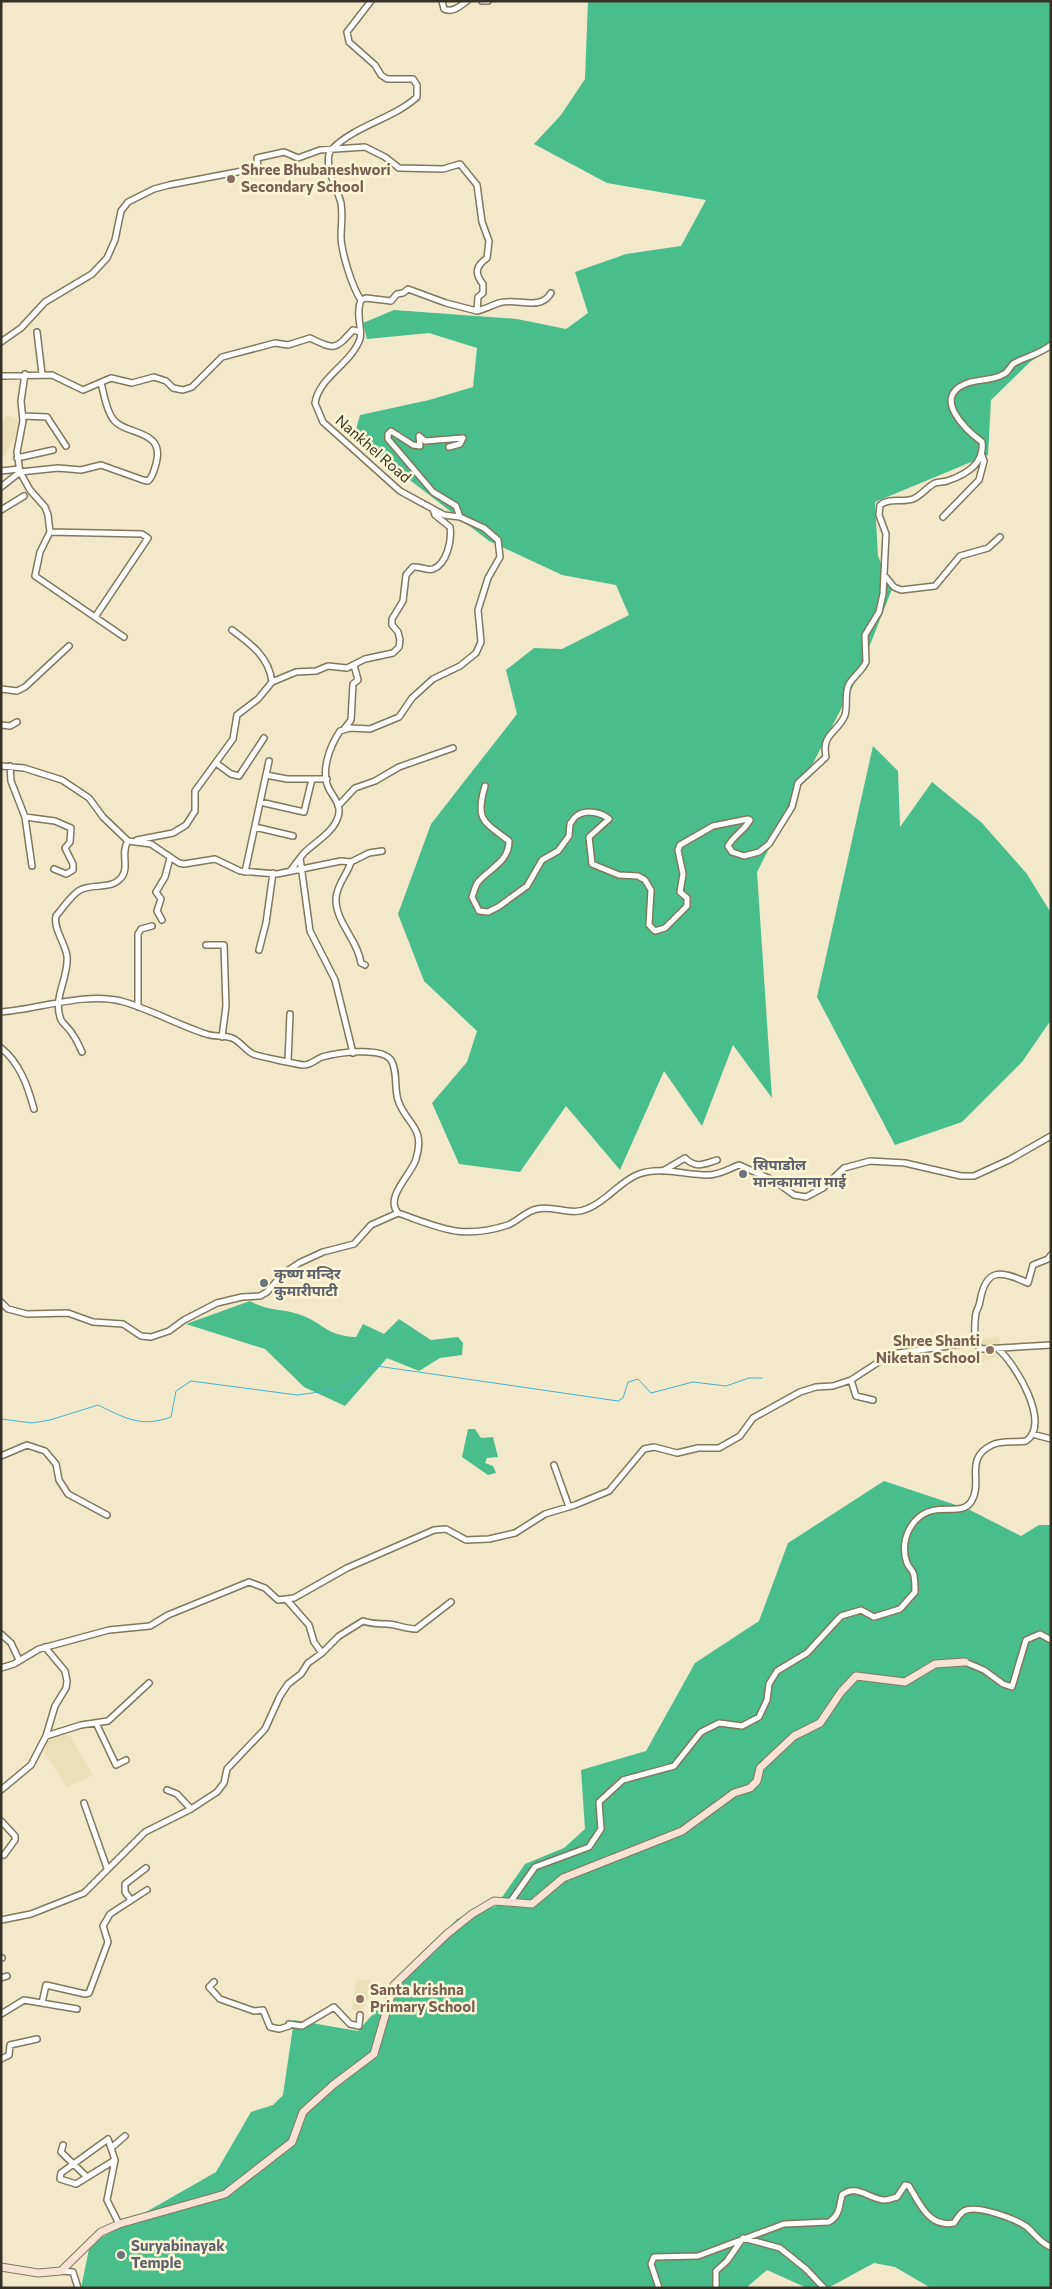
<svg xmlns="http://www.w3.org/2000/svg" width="1052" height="2289" font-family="Commissioner,'Noto Sans Devanagari',sans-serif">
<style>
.built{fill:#eadfb8}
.forest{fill:#4abd8c}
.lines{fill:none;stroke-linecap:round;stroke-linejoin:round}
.stream{stroke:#48b2cb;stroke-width:1}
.minor-casing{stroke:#80785b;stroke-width:8}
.secondary-casing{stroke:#80785b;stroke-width:9}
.minor{stroke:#fff;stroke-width:5}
.secondary{stroke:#f8e2d4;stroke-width:7}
.education-dot{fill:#8d6e63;stroke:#fff6d6;stroke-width:2}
.worship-dot{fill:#6b7280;stroke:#fff6d6;stroke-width:2}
.labels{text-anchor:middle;stroke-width:5;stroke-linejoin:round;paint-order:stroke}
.education-label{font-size:15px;font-weight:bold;fill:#785e54;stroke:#fff6d6;text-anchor:start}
.street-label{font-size:15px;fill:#363226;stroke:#fff6d6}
.worship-label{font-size:15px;font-weight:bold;fill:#5b616d;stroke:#fff6d6;text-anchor:start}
</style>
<rect width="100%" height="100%" fill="#f1e9c9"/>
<path class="built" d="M8,415L23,423L1,461V426Z
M999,1336L1001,1355L980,1363L979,1340Z
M57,1731L70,1736L93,1775L67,1787L44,1752L50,1734Z
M357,1979L371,1981V1992L361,2011L352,2009Z"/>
<path class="forest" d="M588,1H1051V348L1030,362L991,400L988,455L875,502L878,556L892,589L857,678L757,872L772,1098L733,1045L702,1126L664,1071L620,1170L566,1106L520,1172L459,1164L432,1103L467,1062L477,1031L424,981L398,914L431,824L517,714L506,670L534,648L562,649L629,615L616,585L562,575L489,541L380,457L355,433L360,415L429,400L473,387L477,348L429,333L367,339L363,323L394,310L517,319L566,329L588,313L575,272L626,254L681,246L706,200L607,183L534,144L561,115L585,79Z
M873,746L898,771L900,827L932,782L981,822L1027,874L1051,913V1020L1022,1062L962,1122L895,1145L817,997Z
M250,1301C267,1311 280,1308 298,1314C322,1321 325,1336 356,1337L363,1324L384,1334L399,1319L431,1340L458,1337L463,1343L462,1355L440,1358L419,1371L387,1358L345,1406L304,1387L265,1349L186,1324Z
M468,1429H475L481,1438L493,1437L498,1457L487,1458L485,1463L493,1466L496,1473L488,1475L462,1457Z
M884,1481L968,1509L1021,1536L1039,1525H1051V2288H931L895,2267L874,2263L828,2288H807L767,2270L746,2288H81L90,2244L216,2172L251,2112L273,2105L283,2095L294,2020L358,2031L457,1919L496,1906L525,1864L564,1848L585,1829L581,1770L646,1751L695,1663L759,1621L788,1543Z"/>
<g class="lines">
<path class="stream" d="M1,1419L32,1423L50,1420L98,1405C125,1418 141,1428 171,1417L176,1391L191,1381L297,1395L341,1389L377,1366L618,1401L623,1398L628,1382L638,1379L651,1393L693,1382L726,1386L749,1378H762"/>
<defs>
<path id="minor" d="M442,1L444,9C453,13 460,6 467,1
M482,1H488
M477,311C486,309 492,305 499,303C516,297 540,312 551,293
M37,332L42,374
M1,342L21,328L45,302L92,274L107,258L115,240L121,211L128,202L154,189L169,185L258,168L257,158L284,152L298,158L320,150L365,147L385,157L399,168L443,169L460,164L477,185L482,222L489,241L487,258C476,266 474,273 483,284V293L478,297L477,311L446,303L408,289L403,293L397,294L391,301L366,298L361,300
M1,376L52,375L83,390L111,378L132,383L154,377L166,381L173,388L183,390L192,387L222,357L275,343L288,345L310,338C335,350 335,350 353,330L360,332
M101,383C104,394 106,410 113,419C125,436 166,428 156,464C154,470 153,477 148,481L143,480L101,465L81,470L58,468L20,472L30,490L45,507L48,515L50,532L40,552L35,576L124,637
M24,416L47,417L66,446
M449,447L460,444L463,438L425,441L419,436L420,446L413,445L391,431L388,434V439L433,492L456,506L460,517
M17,458L53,450
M1,471L19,469
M1,487L20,472L17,452L23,421L21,401L25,374
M1,510L24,496
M943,517L979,480L984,461L981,453
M50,532L142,534L148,538L95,617
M884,575L894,587L901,590L935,586L960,556L988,548L1000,537
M272,682L296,672L316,671L328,666L347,668L365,659L393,653L399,647L400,640L398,632L392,625V619L403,601L406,575L413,567C420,566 426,571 433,569C447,564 452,540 450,527L435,515L433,509
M1,689L17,691L25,687L69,646
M1,725L10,726L17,722
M344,729L351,720L353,684L358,680L354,665
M216,763L231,774L239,776L264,738
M1,766L24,768L62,780L89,798L103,817L128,841
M10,766L11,781L25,817L32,866
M266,775L287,779H327
M485,786C475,820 483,821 509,841C509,862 490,868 478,882C475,886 474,892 472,897L479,911L488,912L498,907L527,886L542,860L558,851L569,836L570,824C572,821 575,816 578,815C587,809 602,813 609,819L589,837L592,864L619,875L638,876L645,880L651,890L649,925L655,931L665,928L687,906V898L680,892L683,874L678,850L680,845L713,826L748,819L750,820C744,831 734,835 728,846L732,852L744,856L759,852L769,844L792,807L798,783L826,757C821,733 838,733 845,715C848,705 844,694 849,684C854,676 862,671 866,662L865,635L879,612L883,594L886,534L879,515L880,505C891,497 901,503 913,499C922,495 927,487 935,483C938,482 943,482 947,481C965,475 985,464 982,442C966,430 932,398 965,384C976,379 991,381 1002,375C1008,373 1009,368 1013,364C1021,358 1039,355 1051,345
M260,802L304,812L312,779
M338,806L355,788L375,781L399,767L453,748
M25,817L55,821L71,828L70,842L65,848L73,864V870L66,874L54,869
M255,827L293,836
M137,840L173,833L186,825L195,811V791L233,739L237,715L258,699L272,682C269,657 251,644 232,630
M128,841L151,844L179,863L184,864L215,859L240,871L277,874L341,861L351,862C347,875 337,884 336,898C335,922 358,940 361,963L365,965
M300,858L310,931L335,980L353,1053
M351,862L369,853L382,851
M290,871C295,865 299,859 304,853C315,842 333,833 338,817C342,806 334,798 329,789C320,771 330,746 340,731L350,728L370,729L399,717L412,698L433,679L460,666L476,653L481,642L478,610L488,578L500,557L498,540L484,528L460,517L444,515L400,491L323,422L315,403C319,377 351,364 360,339C363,330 355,314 361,300C352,287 342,254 341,238C341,227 343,215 341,203C338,190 321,161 332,149C356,125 393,119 417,97V85L413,79H387L381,75L375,65L349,42L347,32L371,1
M245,872L269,761
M162,920L157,911L161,899L156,892L165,877L170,858
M206,945H224L226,1006L222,1037
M259,950L266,923L273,873
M138,1007V934L141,929L152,926
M1,1012C39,1009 85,992 121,1001C150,1009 178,1025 206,1034C214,1037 224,1035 232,1038C240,1041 245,1050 253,1054C257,1056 300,1065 304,1065C311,1065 316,1059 322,1057C336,1053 381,1046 391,1060C398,1071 394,1088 398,1100C406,1125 426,1126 416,1159C412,1174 384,1197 398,1213
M1,1048C20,1063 28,1087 34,1109
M82,1052C79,1046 77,1040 73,1035C70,1029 64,1025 61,1020C52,997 69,979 67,956C65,943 53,928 56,916C63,908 71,895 80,890C93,883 111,890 121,878C130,868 120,852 128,841
M288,1061L290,1014
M663,1171L685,1158C696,1169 704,1164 717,1160
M1,1302L8,1309L27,1314L68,1313L93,1322L123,1324L141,1336L151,1337L169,1331L184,1320L217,1303L242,1297L260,1296L267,1292L284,1273L299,1263L323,1252L354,1244L371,1225L398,1213C441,1228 461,1240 508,1225C518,1221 526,1211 537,1209C555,1205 571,1217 589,1208C608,1200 620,1181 639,1174C661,1166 685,1175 707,1175C720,1175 728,1169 739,1165L775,1181L794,1195L806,1197L823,1188L844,1168L870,1161L905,1163L961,1176H974L1009,1160L1051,1136
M975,1344C975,1334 974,1323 976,1313C977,1309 980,1305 980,1301C986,1268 1000,1270 1028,1283L1033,1265L1048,1259L1051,1255
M851,1380L856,1396L873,1400
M1032,1434L1051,1439
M1,1456L27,1445L45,1451L56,1464L59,1480L68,1494L107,1515
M554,1465L569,1507
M287,1600L309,1625L314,1642L322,1653
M1,1634L11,1643L19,1660
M45,1647L65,1671L67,1681L66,1688L55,1706L46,1736
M965,1662L984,1670L1003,1684L1012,1687L1026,1640L1040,1634L1051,1640
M1,1668L14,1664L39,1649L109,1630L150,1626L168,1615L249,1582L265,1588L278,1600L294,1598L347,1568L434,1530L446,1529L466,1540L489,1539L515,1533L545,1514L575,1505L609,1491L644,1449L654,1447L677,1453L698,1448H719L740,1436L753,1418L800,1392L816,1387L833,1386L851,1380L891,1354L963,1344H975L982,1349L1051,1345
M96,1723L116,1765L126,1760
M1,1790L31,1765L46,1736L81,1725L108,1721L149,1683
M167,1790L177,1794L191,1809
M84,1803L107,1868
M1,1821L15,1836V1840L4,1855
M131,1900L125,1892V1884L146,1868
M511,1901L535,1867L589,1847L601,1829L599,1802L623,1780L674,1766L701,1732L719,1723L742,1726L759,1717L767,1700L769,1684L777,1671L807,1653L841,1616L861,1610L874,1617L900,1609L915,1592C915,1587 915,1581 914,1576C914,1571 909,1568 907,1563C901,1547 906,1529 918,1518C937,1501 961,1517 971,1502C984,1482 963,1459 992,1445C1002,1440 1015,1443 1026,1441C1052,1424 1015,1363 998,1349
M1,1920L31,1914L84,1893L145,1832L191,1809L217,1792L224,1783L227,1769L265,1729L280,1696L288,1684L301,1674L308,1663L322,1653L339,1636L363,1621C372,1624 378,1624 387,1624C395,1624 406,1629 416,1629L451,1602
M1,1958H2
M1,1978L7,1976
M214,1982L209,1987L220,1999L254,2011L263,2010L270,2027L279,2029L289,2026V2024L302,2026L334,2007L350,2024L359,2026L360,2015
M42,2003L46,1985L85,1994L89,1993L108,1942L103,1926L110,1914L147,1890
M1,2014L24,2000L77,2009
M1,2059L9,2055L10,2045L37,2039
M63,2145L61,2152L87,2177
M111,2148L125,2136
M115,2160L76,2184L60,2179L61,2173L108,2139L115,2160L107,2200L119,2224
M61,2271L73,2272L78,2288
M659,2288L651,2264L654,2257L698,2256L784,2224L829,2222C840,2215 839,2207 842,2195C856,2183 870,2200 885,2200C889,2200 893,2198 897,2197L905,2185L909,2186C920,2204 929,2228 954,2223C957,2219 960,2213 964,2211C976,2204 1016,2219 1027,2227C1035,2234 1041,2244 1051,2247
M716,2288V2271L727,2261L743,2238L780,2248L806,2269L824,2288"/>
<path id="secondary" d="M1,2267L38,2273L61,2271L101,2232L119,2224L225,2194L292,2142L303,2112L333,2085L374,2054L394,1985L447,1934L472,1914L494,1901L532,1904L563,1878L682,1831L734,1793L750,1788L757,1781L760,1768L794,1736L820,1723L841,1692L856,1676L905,1682L935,1664L965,1662"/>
</defs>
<use href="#minor" class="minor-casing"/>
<use href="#secondary" class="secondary-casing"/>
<use href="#minor" class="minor"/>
<use href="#secondary" class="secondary"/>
</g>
<g class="education-dot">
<circle cx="231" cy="179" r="5"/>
<circle cx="990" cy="1350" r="5"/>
<circle cx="360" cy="1999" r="5"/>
</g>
<g class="worship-dot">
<circle cx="743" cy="1174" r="5"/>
<circle cx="264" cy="1283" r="5"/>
<circle cx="121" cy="2255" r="5"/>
</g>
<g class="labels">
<g class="education-label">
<text x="241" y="175">Shree Bhubaneshwori<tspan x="241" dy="17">Secondary School</tspan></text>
<text x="980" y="1346" text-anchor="end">Shree Shanti<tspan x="980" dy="17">Niketan School</tspan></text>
<text x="370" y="1995">Santa krishna<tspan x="370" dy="17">Primary School</tspan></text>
</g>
<g class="street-label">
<text transform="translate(373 449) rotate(41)" y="5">Nankhel Road</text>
</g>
<g class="worship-label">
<text x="753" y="1170">सिपाडोल<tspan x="753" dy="17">मानकामाना माई</tspan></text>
<text x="274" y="1279">कृष्ण मन्दिर<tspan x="274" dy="17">कुमारीपाटी</tspan></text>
<text x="131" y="2251">Suryabinayak<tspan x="131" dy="17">Temple</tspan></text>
</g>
</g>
<rect width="1052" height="2289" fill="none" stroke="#363226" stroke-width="5"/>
</svg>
